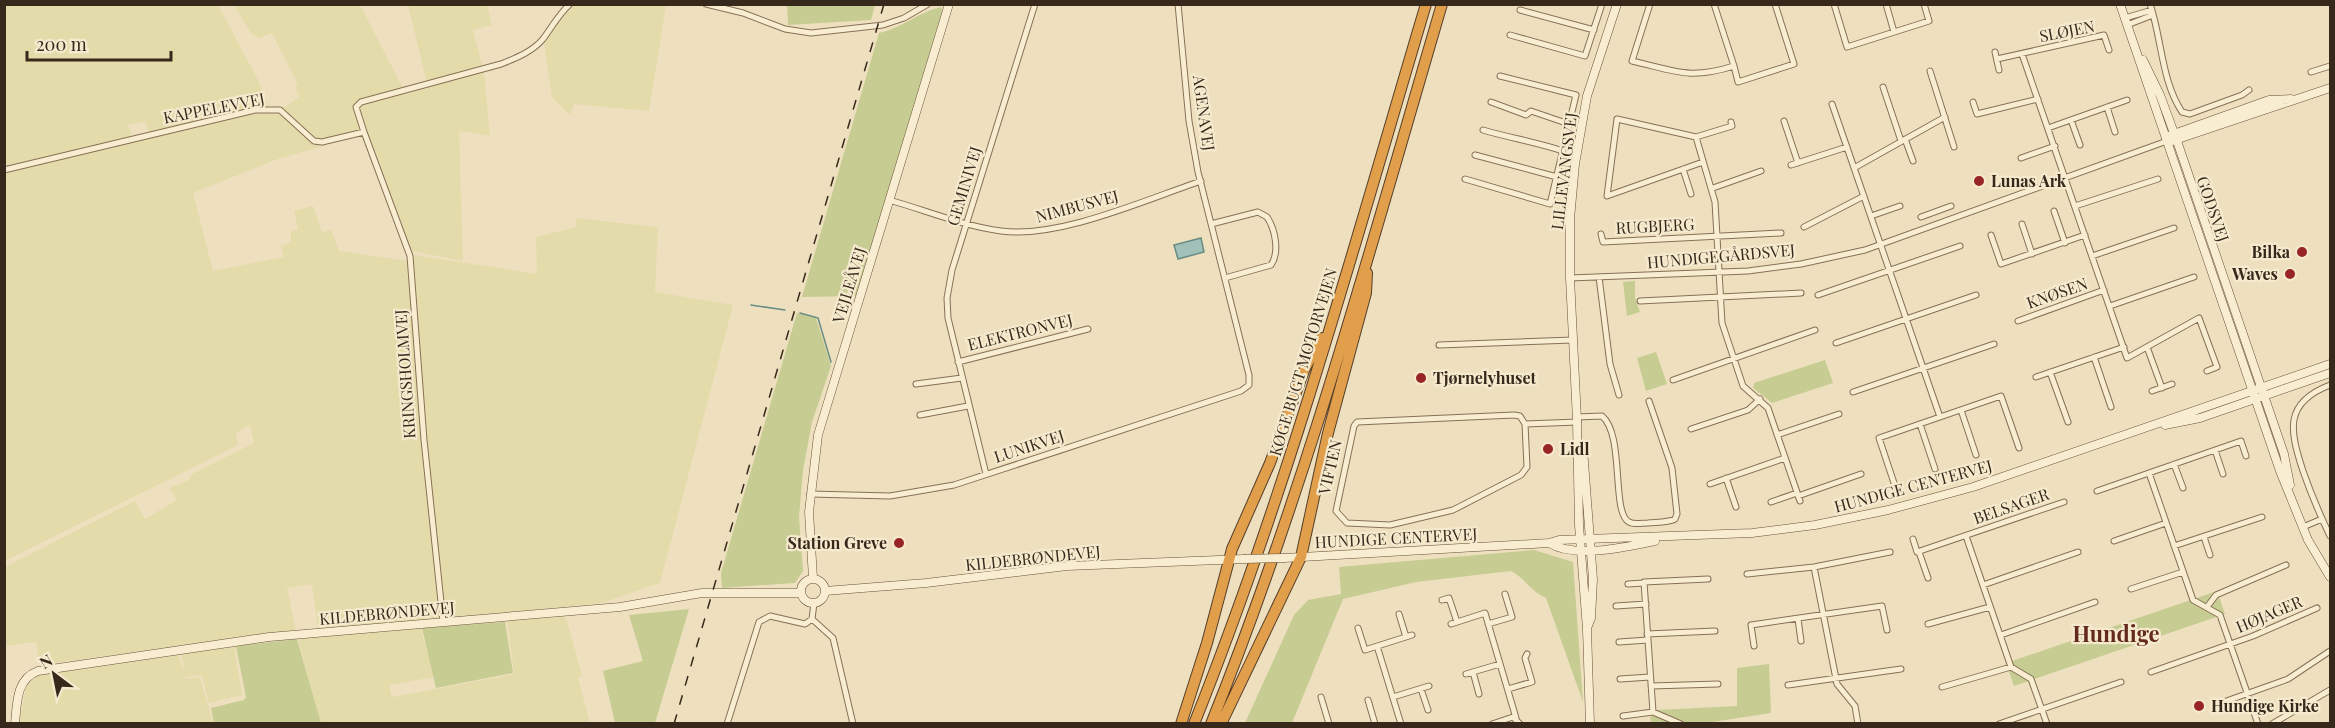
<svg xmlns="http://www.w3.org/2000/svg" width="2335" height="728" font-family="'Playfair Display',serif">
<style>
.farmland{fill:#e4dbab;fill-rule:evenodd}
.green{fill:#c6cc92}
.water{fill:#a1c0b7;stroke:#698d84;stroke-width:1.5}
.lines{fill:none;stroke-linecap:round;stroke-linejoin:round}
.stream{stroke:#698d84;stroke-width:1.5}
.street-casing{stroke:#877056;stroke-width:7}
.secondary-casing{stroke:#68513a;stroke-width:9}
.highway-casing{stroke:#543e2b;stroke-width:12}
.street{stroke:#f9edd1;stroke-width:5}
.secondary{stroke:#f9edd1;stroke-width:8}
.highway{stroke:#e19f4b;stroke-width:10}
.rail{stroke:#36281b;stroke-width:1.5;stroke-dasharray:10 10;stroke-linecap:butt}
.secondary-bridge-casing{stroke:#68513a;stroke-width:9;stroke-linecap:butt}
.secondary-bridge{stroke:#f9edd1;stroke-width:8}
.poi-dot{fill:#972526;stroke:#f6eace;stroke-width:2}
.labels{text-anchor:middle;stroke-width:4.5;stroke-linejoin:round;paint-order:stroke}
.street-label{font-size:16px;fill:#36281b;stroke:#f6eace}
.poi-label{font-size:16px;font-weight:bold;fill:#36281b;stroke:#f6eace;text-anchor:start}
.district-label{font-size:22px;font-weight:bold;fill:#63291a;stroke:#f6eace}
</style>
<rect width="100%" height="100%" fill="#eee0be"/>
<path class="farmland" d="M4,5H218L257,78L269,107L150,135L145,121L128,125L133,140L5,169Z
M234,5H360L406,94L428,88L408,5H487L492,25L473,30L484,72L490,136L459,131L463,261L412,251L368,133L278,159L193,193L213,271L284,257L281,246L291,242V232L298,229L294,211L313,206L322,232L331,230L339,251L408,261L439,620L419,621L434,677L389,685L392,697L514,674L507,618L561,614L567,621L582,676L578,678L590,723H321L296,631L233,640L242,695L209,703L202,675L185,677L186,679L200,677L213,723H19L26,687L36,676L44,673L178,655L185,673L180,646L40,665L36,642L5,646V567L135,501L145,519L177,500L169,488L189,480L192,474L254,443L250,425L236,433L238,445L5,561V172L287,106L299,97L295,86L298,84L272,33L259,38L251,33ZM312,584L318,629L296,630L287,588Z
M574,5H666L649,111L574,104L570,115L552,97L544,44L558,19Z
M575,218L658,227L655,292L733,305L660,583L602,603L444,619L425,441L413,255L537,274L536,237L577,227Z"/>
<path class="green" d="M787,5V4L875,5L871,20L788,25Z
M941,7L944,12L856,296L802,297L879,33C902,28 919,12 941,7Z
M1635,281V298L1640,312L1627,316L1623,282Z
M797,313L816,318L831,366L812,422L803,470L799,517L803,571L795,583L722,588L721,573Z
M1656,352L1667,384L1646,391L1637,358Z
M1825,360L1833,383L1772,403L1753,388L1754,383Z
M1534,550L1573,562L1583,702L1546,598C1531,592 1526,579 1511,571L1416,582L1343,599L1292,723H1245L1294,615L1308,600L1341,594L1339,567Z
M2217,591L2225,614L2014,686L2006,663Z
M689,609L655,723H615L603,671L643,661L629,615Z
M505,622L513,673L436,688L422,628Z
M297,639L321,723H214L211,708L244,700L246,697L236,646Z
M1769,664L1771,713L1699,724L1651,723L1650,717L1657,710L1737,706V668Z"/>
<path class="water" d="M1201,238L1204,252L1178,259L1174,245Z"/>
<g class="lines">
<path class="stream" d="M751,305L785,310
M800,313L818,318L831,362"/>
<defs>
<path id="street" d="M706,4L743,13L785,29L811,33L883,25L904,18L928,4
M1650,4L1632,61C1676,71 1689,80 1734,66L1714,4
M1834,4L1847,47L1929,21L1924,4
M1886,4L1894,32
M2150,4C2162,39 2161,80 2182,112L2190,114L2242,95L2249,90
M1520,10L1594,30
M2125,18L2152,10
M2127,25L2153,15
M1510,35L1585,56L1602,4
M1995,52L1999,70
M2022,54L2127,358L2199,318L2217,367L2207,371
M1997,59L2104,35L2109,50
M1734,66L1738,82L1794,64L1775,4
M1930,71L1954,147
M2311,72L2330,66
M1883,87L1901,141
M1491,102L1526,115L1531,111L1569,124
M1973,102L1977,114L2038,99
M1832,104L1940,417
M2107,107L2115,132
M2071,120L2080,145
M1784,121L1798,163
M2048,128L2127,100
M1483,130C1510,138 1536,142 1563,151
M364,132L410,256L424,440L443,621
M1696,137L1715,202L1722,323L1743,386L1768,408L1800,501
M1905,139L1913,161
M1475,155L1557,177
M2021,158L2055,146
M1703,162L1607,196L1617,119L1696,137L1732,126L1731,122
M1791,165L1847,147
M1854,168L1945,117
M1683,169L1691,194
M4,170L255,110H280L314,141L322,142L364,132L356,107L361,102L501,64C516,58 532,52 543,39C552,27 558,15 570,4
M1465,179L1550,204L1576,95L1500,76
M1713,188L1761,171
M889,200C925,210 963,226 1001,231C1058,239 1145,200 1201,181
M2075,206L2158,179
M2054,211L2065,243
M1871,216L1900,206
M1921,217L1951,206
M1211,224L1258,212L1267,217C1275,229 1280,252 1271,265L1225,278
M2022,224L2032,254
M1804,227L1864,196
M1601,234L1603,242L1781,233
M1991,235L2001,264L2085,235
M2092,256L2174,228
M1599,277L1610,364L1619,395
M1570,278L1748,271L1801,264L1865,250L2167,141
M1818,295L1960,246
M1640,301L1801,293
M2110,306L2194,277
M2018,321L2104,290
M1836,343L1976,295
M1439,345L1573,340
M2147,347L2162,388
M2094,357L2111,407
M958,362L1088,329
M2050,372L2068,422
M2036,377L2124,347
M1673,380L1815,330
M916,384L962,378
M2330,385C2283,403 2290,431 2303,471C2311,494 2320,515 2330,536
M2152,391L2172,384
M1853,392L1994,344
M1961,410L1976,455
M920,415L968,406
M1514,415L1520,416L1525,424L1527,467L1521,475L1453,510L1390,525L1347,523L1336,511L1354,426L1357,422Z
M1577,417L1602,416C1625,435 1611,513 1629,522C1634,525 1642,523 1648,523C1657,522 1667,523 1675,519L1677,514L1672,468L1649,401
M1525,424L1578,422
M1920,424L1935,469
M1691,429L1748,410L1760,399
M1777,435L1839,414
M2215,450L2223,474
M2174,464L2183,488
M2149,473L2193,600L2220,615L2258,724
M986,474L948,318L947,298L952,270L1035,4
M1726,478L1736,507
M1894,483L1879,438L2001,396L2019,448
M1710,484L1785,458
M2097,491L2241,441L2246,456
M810,494L890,496L954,485L1241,391L1249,385V375L1198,172L1189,121L1178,4
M1798,496L1861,474
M1771,502L1797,493
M2303,527L2322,519
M1966,536L2011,667L2031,679L2047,724
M2204,537L2210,555
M1913,539L1917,552L2064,502
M2114,541L2166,523
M2174,546L2262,517
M1919,552L1928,578
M1814,567L1837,684L1855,706L1858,724
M1747,574L1814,567L1890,552
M1628,584L1644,583
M1983,585L2078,552
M2131,589L2183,572
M1442,600L1449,598L1457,622
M1616,606L1646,604
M2207,607L2216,595L2286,565
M1399,614L1406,637
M812,619L833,638L853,724
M1798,619L1801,641
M1451,624L1485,613L1516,718
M1488,624L1512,617L1505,594
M1928,624L1990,607
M1358,628L1365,650L1412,635
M1647,634L1715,631
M2001,635L2095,602
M1619,642L1648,640
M1377,646L1401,724
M1754,646L1751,625L1882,606L1887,630
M1473,672L1479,694
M2151,672L2253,636L2317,608
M1466,674L1500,664
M1620,679L1650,677
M1788,685L1901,669
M1651,686L1718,684
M1942,687L2011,667
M1421,689L1428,710
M1508,689L1532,682L1525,658L1527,654
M1321,697L1329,724
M1393,697L1429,686
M1368,700L1375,724
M2218,704L2288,679L2330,651
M1623,716L1653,712
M727,724L759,622L770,616L805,624L812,619L814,603
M1492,724L1513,717L1520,724
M1681,724L1653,712L1644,582L1708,579
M1999,724L2121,682
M2272,724L2330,690"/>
<path id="secondary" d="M2120,4L2280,471L2308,540L2330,577
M2143,60L2160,95L2177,141L2284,454L2290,485
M2171,135L2269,100L2291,99
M2172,141L2330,88
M2165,425L2200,418L2330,373
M1583,449L1593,579L1591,618L1587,628
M1549,543C1575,559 1626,547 1655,541
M1284,558L1549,543L1559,540L1752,533L1815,525L1888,510L1973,487L2330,364
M813,578L809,512L818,435L949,4
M801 591a12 12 0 1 1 24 0a12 12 0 1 1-24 0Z
M825,591L926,583L1067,566L1244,559
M15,724C17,703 16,679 38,671L269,637L620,607L702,593H801
M1590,724L1587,629L1579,525L1577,420L1570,278V219L1575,164L1587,96L1617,4"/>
<path id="highway" d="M1181,724L1207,643L1232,549L1270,463L1305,368L1322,338
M1194,724C1288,489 1354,246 1426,4
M1211,724C1305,490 1371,246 1442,4
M1221,724L1301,557L1328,433L1366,293L1367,273"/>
</defs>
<use href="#street" class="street-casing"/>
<use href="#secondary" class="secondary-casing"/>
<use href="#highway" class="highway-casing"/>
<use href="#street" class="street"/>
<use href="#secondary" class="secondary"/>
<use href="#highway" class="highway"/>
<path class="rail" d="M674,724L884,4"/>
<defs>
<path id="secondary-bridge" d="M1244,559L1284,558"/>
</defs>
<use href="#secondary-bridge" class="secondary-bridge-casing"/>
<use href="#secondary-bridge" class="secondary-bridge"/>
</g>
<g class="poi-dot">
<circle cx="1979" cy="181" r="6"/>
<circle cx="2302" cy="252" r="6"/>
<circle cx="2290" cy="274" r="6"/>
<circle cx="1421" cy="378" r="6"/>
<circle cx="1548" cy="449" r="6"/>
<circle cx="899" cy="543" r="6"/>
<circle cx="2199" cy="706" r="6"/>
</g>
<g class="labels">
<g class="street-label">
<text transform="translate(2067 31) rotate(-11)" y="6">SLØJEN</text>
<text transform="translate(214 108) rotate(-11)" y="6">KAPPELEVVEJ</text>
<text transform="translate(1204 113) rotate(82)" y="6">AGENAVEJ</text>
<text transform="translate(1564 171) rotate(-83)" y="6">LILLEVANGSVEJ</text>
<text transform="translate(964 186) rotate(-73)" y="6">GEMINIVEJ</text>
<text transform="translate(1077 206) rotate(-15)" y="6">NIMBUSVEJ</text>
<text transform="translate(2213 209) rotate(71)" y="6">GODSVEJ</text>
<text transform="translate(1655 226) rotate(-3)" y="6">RUGBJERG</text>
<text transform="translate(1721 256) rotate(-5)" y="6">HUNDIGEGÅRDSVEJ</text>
<text transform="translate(849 285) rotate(-73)" y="6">VEJLEÅVEJ</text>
<text transform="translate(2057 293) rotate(-19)" y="6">KNØSEN</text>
<text transform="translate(1020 332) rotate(-14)" y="6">ELEKTRONVEJ</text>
<text transform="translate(1303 362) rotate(-73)" y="6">KØGE BUGT MOTORVEJEN</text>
<text transform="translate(405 374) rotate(-94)" y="6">KRINGSHOLMVEJ</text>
<text transform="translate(1029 446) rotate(-18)" y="6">LUNIKVEJ</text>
<text transform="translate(1330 467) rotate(-77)" y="6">VIFTEN</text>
<text transform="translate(1913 486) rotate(-15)" y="6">HUNDIGE CENTERVEJ</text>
<text transform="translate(2011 506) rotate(-19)" y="6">BELSAGER</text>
<text transform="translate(1396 538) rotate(-3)" y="6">HUNDIGE CENTERVEJ</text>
<text transform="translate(1033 558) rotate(-6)" y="6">KILDEBRØNDEVEJ</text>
<text transform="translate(387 613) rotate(-5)" y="6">KILDEBRØNDEVEJ</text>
<text transform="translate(2269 614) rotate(-23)" y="6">HØJAGER</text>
</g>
<g class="poi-label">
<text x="1991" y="187">Lunas Ark</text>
<text x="2290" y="258" text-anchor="end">Bilka</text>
<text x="2278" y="280" text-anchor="end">Waves</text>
<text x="1433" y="384">Tjørnelyhuset</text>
<text x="1560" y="455">Lidl</text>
<text x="887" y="549" text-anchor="end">Station Greve</text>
<text x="2211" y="712">Hundige Kirke</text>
</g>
<g class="district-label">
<text x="2116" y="642">Hundige</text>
</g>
</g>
<rect width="2335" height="728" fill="none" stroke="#36281b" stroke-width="12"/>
<g transform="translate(54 674) rotate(328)" stroke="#f6eace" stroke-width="4.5" paint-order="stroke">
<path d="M0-4.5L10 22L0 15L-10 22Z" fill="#36281b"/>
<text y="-9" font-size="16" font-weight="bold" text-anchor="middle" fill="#36281b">N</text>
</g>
<path d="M27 51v9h144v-9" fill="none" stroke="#36281b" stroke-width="3"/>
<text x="36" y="51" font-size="18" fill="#36281b" stroke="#f6eace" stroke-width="4.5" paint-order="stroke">200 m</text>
</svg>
